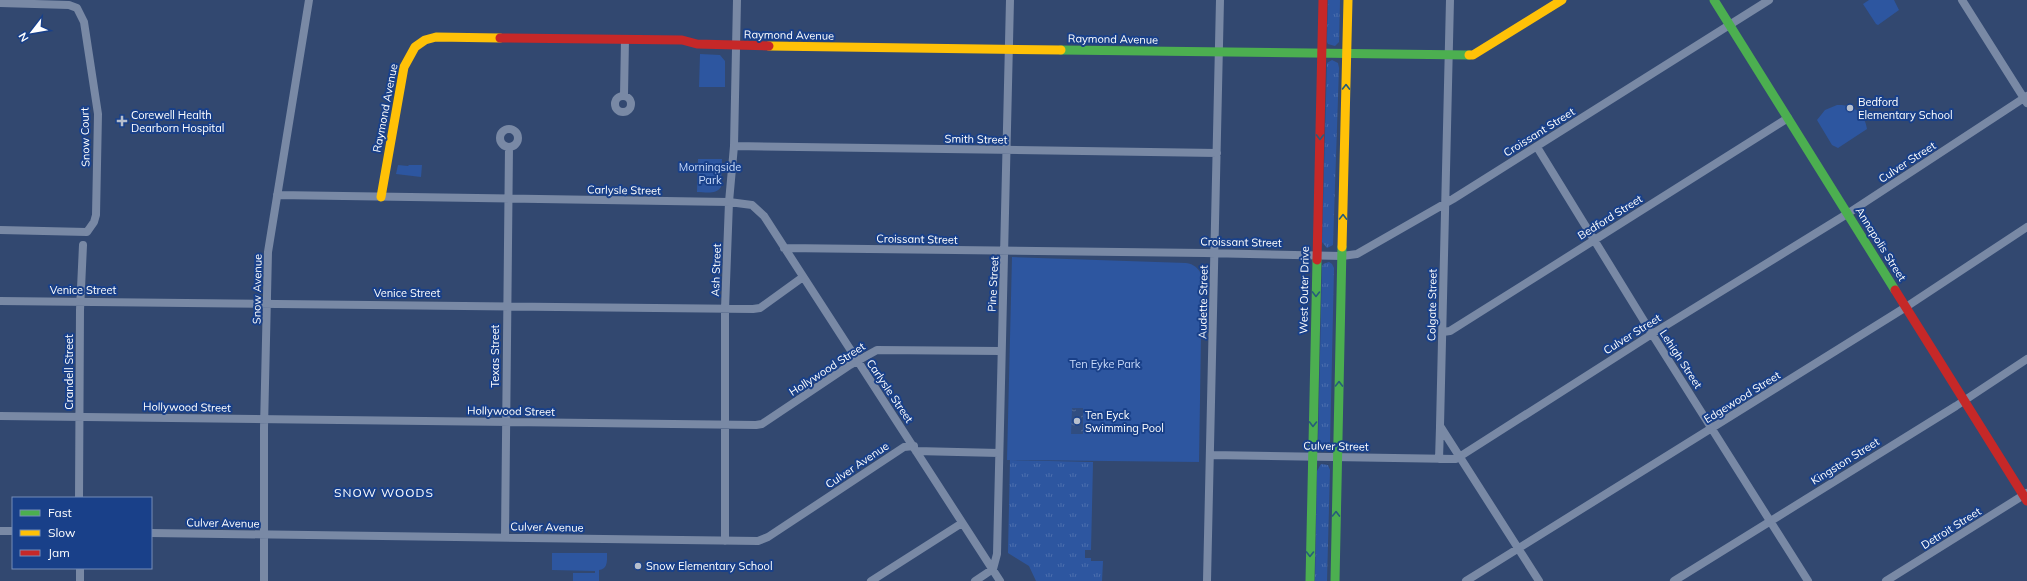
<svg xmlns="http://www.w3.org/2000/svg" width="2027" height="581" font-family="Mulish,sans-serif">
<style>
.grass{fill:url(#grass-tufts)}
.park{fill:#2d56a0}
.water{fill:url(#water-ripples)}
.lines{fill:none;stroke-linecap:round;stroke-linejoin:round}
.street{stroke:#7989a5;stroke-width:8}
.fast{stroke:#4caf50;stroke-width:9}
.slow{stroke:#ffc107;stroke-width:9}
.jam{stroke:#c62828;stroke-width:9}
.oneway{stroke:#265c7b}
.poi-dot{fill:#b7bfcd;stroke:#194089;stroke-width:1.5}
.labels{text-anchor:middle;stroke-width:4;stroke-linejoin:round;paint-order:stroke}
.street-label{font-size:11px;fill:#fff;stroke:#194089}
.poi-label{font-size:11px;fill:#fff;stroke:#194089;text-anchor:start}
.park-label{font-size:11px;fill:#c8dafa;stroke:#194089}
.neighbourhood-label{font-size:12px;letter-spacing:1px;fill:#fff;stroke:#194089}
</style>
<defs>
<pattern id="grass-tufts" width="24" height="20" patternUnits="userSpaceOnUse"><rect width="24" height="20" fill="#2d56a0"/><path d="M3 7l-1-3M5 7V3M7 7l1-3M15 17l-1-3M17 17v-4M19 17l1-3" fill="none" stroke="#4c6fae"/></pattern>
<pattern id="water-ripples" width="26" height="14" patternUnits="userSpaceOnUse"><rect width="26" height="14" fill="#304d81"/><path d="M2 4q2-2 4 0t4 0M15 11q2-2 4 0t4 0" fill="none" stroke="#4f6894"/></pattern>
</defs>
<rect width="100%" height="100%" fill="#324870"/>
<path class="grass" d="M1328,0H1340L1339,42L1335,46L1328,44L1327,42Z
M1332,60L1338,63L1339,68L1333,245L1327,248L1322,242L1327,63Z
M1329,262L1332,264L1334,268L1330,444L1329,448L1323,449L1320,448L1318,445L1322,267L1323,264Z
M1010,460L1093,462L1091,550H1085V558H1091V561H1103L1102,581H1036L1029,566L1008,553Z
M1321,464L1328,465L1330,470L1327,581H1315L1317,471Z"/>
<path class="park" d="M1869,0H1894L1899,10L1878,25L1876,24L1863,4Z
M700,54L720,55L725,61V87H699Z
M1837,105C1853,104 1865,113 1867,129L1838,148L1832,145L1817,120L1825,110Z
M698,159H722L721,187C716,195 705,192 697,192Z
M398,165L408,166L409,165H422L421,177L396,174Z
M1012,257L1186,263C1194,264 1198,268 1202,275L1199,462L1007,460Z
M552,553H607C607,561 608,569 599,570V581H573V573H595V571L552,570Z"/>
<path class="water" d="M1072,408H1083V434H1071Z"/>
<g class="lines">
<path class="street" d="M1450,0L1440,426L1539,581
M1962,0L2027,103
M0,3L69,5L77,8L84,22L98,114L96,215L94,222L87,232L0,230
M624,95L625,39
M615 104a8 8 0 1 1 16 0a8 8 0 1 1-16 0Z
M500 138a9 9 0 1 1 18 0a9 9 0 1 1-18 0Z
M734,146L1217,153
M1537,147L1652,334L1808,581
M277,195L729,202L752,205L764,216L1000,581
M784,248L1204,253L1342,256L1357,254L1453,199L1769,0
M0,301L753,309L760,308L803,277
M1443,332L1450,331L1788,118
M0,416L756,425L762,424L850,365L877,350L1000,351
M916,451L999,453
M1211,455L1456,459L1652,334L1847,214L2027,96
M1439,459L1440,427
M79,498L80,310L83,245
M0,531H13
M151,533L758,541L768,537L904,447L914,446
M505,537L509,147
M725,541V309L729,202L734,146L737,0
M80,568V581
M264,581V428L268,252L309,0
M871,581L962,523
M975,581L993,569L997,554L1010,0
M1207,581L1220,0
M1466,581L1906,307L2027,227
M1674,581L1956,406L2027,359
M1886,581L2027,493"/>
<path class="fast" d="M1714,0L1895,290
M1061,50L1469,55
M1310,581L1317,260
M1335,581L1342,247"/>
<path class="slow" d="M769,46L1061,50
M1469,55H1473L1562,0
M381,197L404,67L415,47L425,40L436,37L500,38
M1342,247L1348,0"/>
<path class="jam" d="M500,38L682,40L697,44L769,46
M1317,260L1323,0
M1895,290L2027,501"/>
</g>
<defs><path id="oneway-chevron" d="M-2-3.5L2.5 0L-2 3.5" fill="none" stroke-width="1.6" stroke-linecap="round" stroke-linejoin="round"/></defs>
<g class="oneway">
<use href="#oneway-chevron" transform="translate(1346 87) rotate(-89)"/>
<use href="#oneway-chevron" transform="translate(1320 137) rotate(91)"/>
<use href="#oneway-chevron" transform="translate(1343 217) rotate(-89)"/>
<use href="#oneway-chevron" transform="translate(1316 294) rotate(91)"/>
<use href="#oneway-chevron" transform="translate(1339 384) rotate(-89)"/>
<use href="#oneway-chevron" transform="translate(1313 424) rotate(91)"/>
<use href="#oneway-chevron" transform="translate(1336 514) rotate(-89)"/>
<use href="#oneway-chevron" transform="translate(1310 554) rotate(91)"/>
</g>
<g class="poi-dot">
<circle cx="1850" cy="108" r="4"/>
<path d="M120 115h4v4h4v4h-4v4h-4v-4h-4v-4h4z"/>
<circle cx="1077" cy="421" r="4"/>
<circle cx="638" cy="566" r="4"/>
</g>
<g class="labels">
<g class="street-label">
<text transform="translate(789 35) rotate(1)" y="4">Raymond Avenue</text>
<text transform="translate(1113 39) rotate(1)" y="4">Raymond Avenue</text>
<text transform="translate(385 108) rotate(-79)" y="4">Raymond Avenue</text>
<text transform="translate(1539 132) rotate(-32)" y="4">Croissant Street</text>
<text transform="translate(85 137) rotate(-91)" y="4">Snow Court</text>
<text transform="translate(976 139) rotate(1)" y="4">Smith Street</text>
<text transform="translate(1907 162) rotate(-33)" y="4">Culver Street</text>
<text transform="translate(624 190) rotate(1)" y="4">Carlysle Street</text>
<text transform="translate(1610 217) rotate(-32)" y="4">Bedford Street</text>
<text transform="translate(917 239) rotate(1)" y="4">Croissant Street</text>
<text transform="translate(1241 242) rotate(1)" y="4">Croissant Street</text>
<text transform="translate(1881 244) rotate(58)" y="4">Annapolis Street</text>
<text transform="translate(716 270) rotate(-88)" y="4">Ash Street</text>
<text transform="translate(993 284) rotate(-87)" y="4">Pine Street</text>
<text transform="translate(257 289) rotate(-89)" y="4">Snow Avenue</text>
<text x="83" y="294">Venice Street</text>
<text transform="translate(1304 290) rotate(-89)" y="4">West Outer Drive</text>
<text x="407" y="297">Venice Street</text>
<text transform="translate(1203 302) rotate(-89)" y="4">Audette Street</text>
<text transform="translate(1432 305) rotate(-89)" y="4">Colgate Street</text>
<text transform="translate(1632 334) rotate(-32)" y="4">Culver Street</text>
<text transform="translate(495 356) rotate(-90)" y="4">Texas Street</text>
<text transform="translate(1681 359) rotate(57)" y="4">Lehigh Street</text>
<text transform="translate(827 369) rotate(-33)" y="4">Hollywood Street</text>
<text transform="translate(69 372) rotate(-90)" y="4">Crandell Street</text>
<text transform="translate(890 391) rotate(56)" y="4">Carlysle Street</text>
<text transform="translate(1742 397) rotate(-32)" y="4">Edgewood Street</text>
<text transform="translate(187 407) rotate(1)" y="4">Hollywood Street</text>
<text transform="translate(511 411) rotate(1)" y="4">Hollywood Street</text>
<text transform="translate(1336 446) rotate(1)" y="4">Culver Street</text>
<text transform="translate(1845 461) rotate(-32)" y="4">Kingston Street</text>
<text transform="translate(857 465) rotate(-34)" y="4">Culver Avenue</text>
<text transform="translate(223 523) rotate(1)" y="4">Culver Avenue</text>
<text transform="translate(547 527) rotate(1)" y="4">Culver Avenue</text>
<text transform="translate(1951 528) rotate(-32)" y="4">Detroit Street</text>
</g>
<g class="poi-label">
<text x="1858" y="106">Bedford<tspan x="1858" dy="13">Elementary School</tspan></text>
<text x="131" y="119">Corewell Health<tspan x="131" dy="13">Dearborn Hospital</tspan></text>
<text x="1085" y="419">Ten Eyck<tspan x="1085" dy="13">Swimming Pool</tspan></text>
<text x="646" y="570">Snow Elementary School</text>
</g>
<g class="park-label">
<text x="710" y="171">Morningside<tspan x="710" dy="13">Park</tspan></text>
<text x="1105" y="368">Ten Eyke Park</text>
</g>
<g class="neighbourhood-label">
<text x="384" y="497">SNOW WOODS</text>
</g>
</g>
<rect x="12" y="497" width="140" height="72" fill="#194089" stroke="#758cb8"/>
<rect x="20" y="510" width="20" height="6" fill="#4caf50" stroke="#758cb8"/>
<text x="48" y="517" font-size="12" fill="#ffffff">Fast</text>
<rect x="20" y="530" width="20" height="6" fill="#ffc107" stroke="#758cb8"/>
<text x="48" y="537" font-size="12" fill="#ffffff">Slow</text>
<rect x="20" y="550" width="20" height="6" fill="#c62828" stroke="#758cb8"/>
<text x="48" y="557" font-size="12" fill="#ffffff">Jam</text>
<g transform="translate(32 32) rotate(239)" stroke="#194089" stroke-width="3" paint-order="stroke">
<path d="M0-3L7 15L0 10L-7 15Z" fill="#ffffff"/>
<text y="-6" font-size="11" font-weight="bold" text-anchor="middle" fill="#ffffff">N</text>
</g>
</svg>
